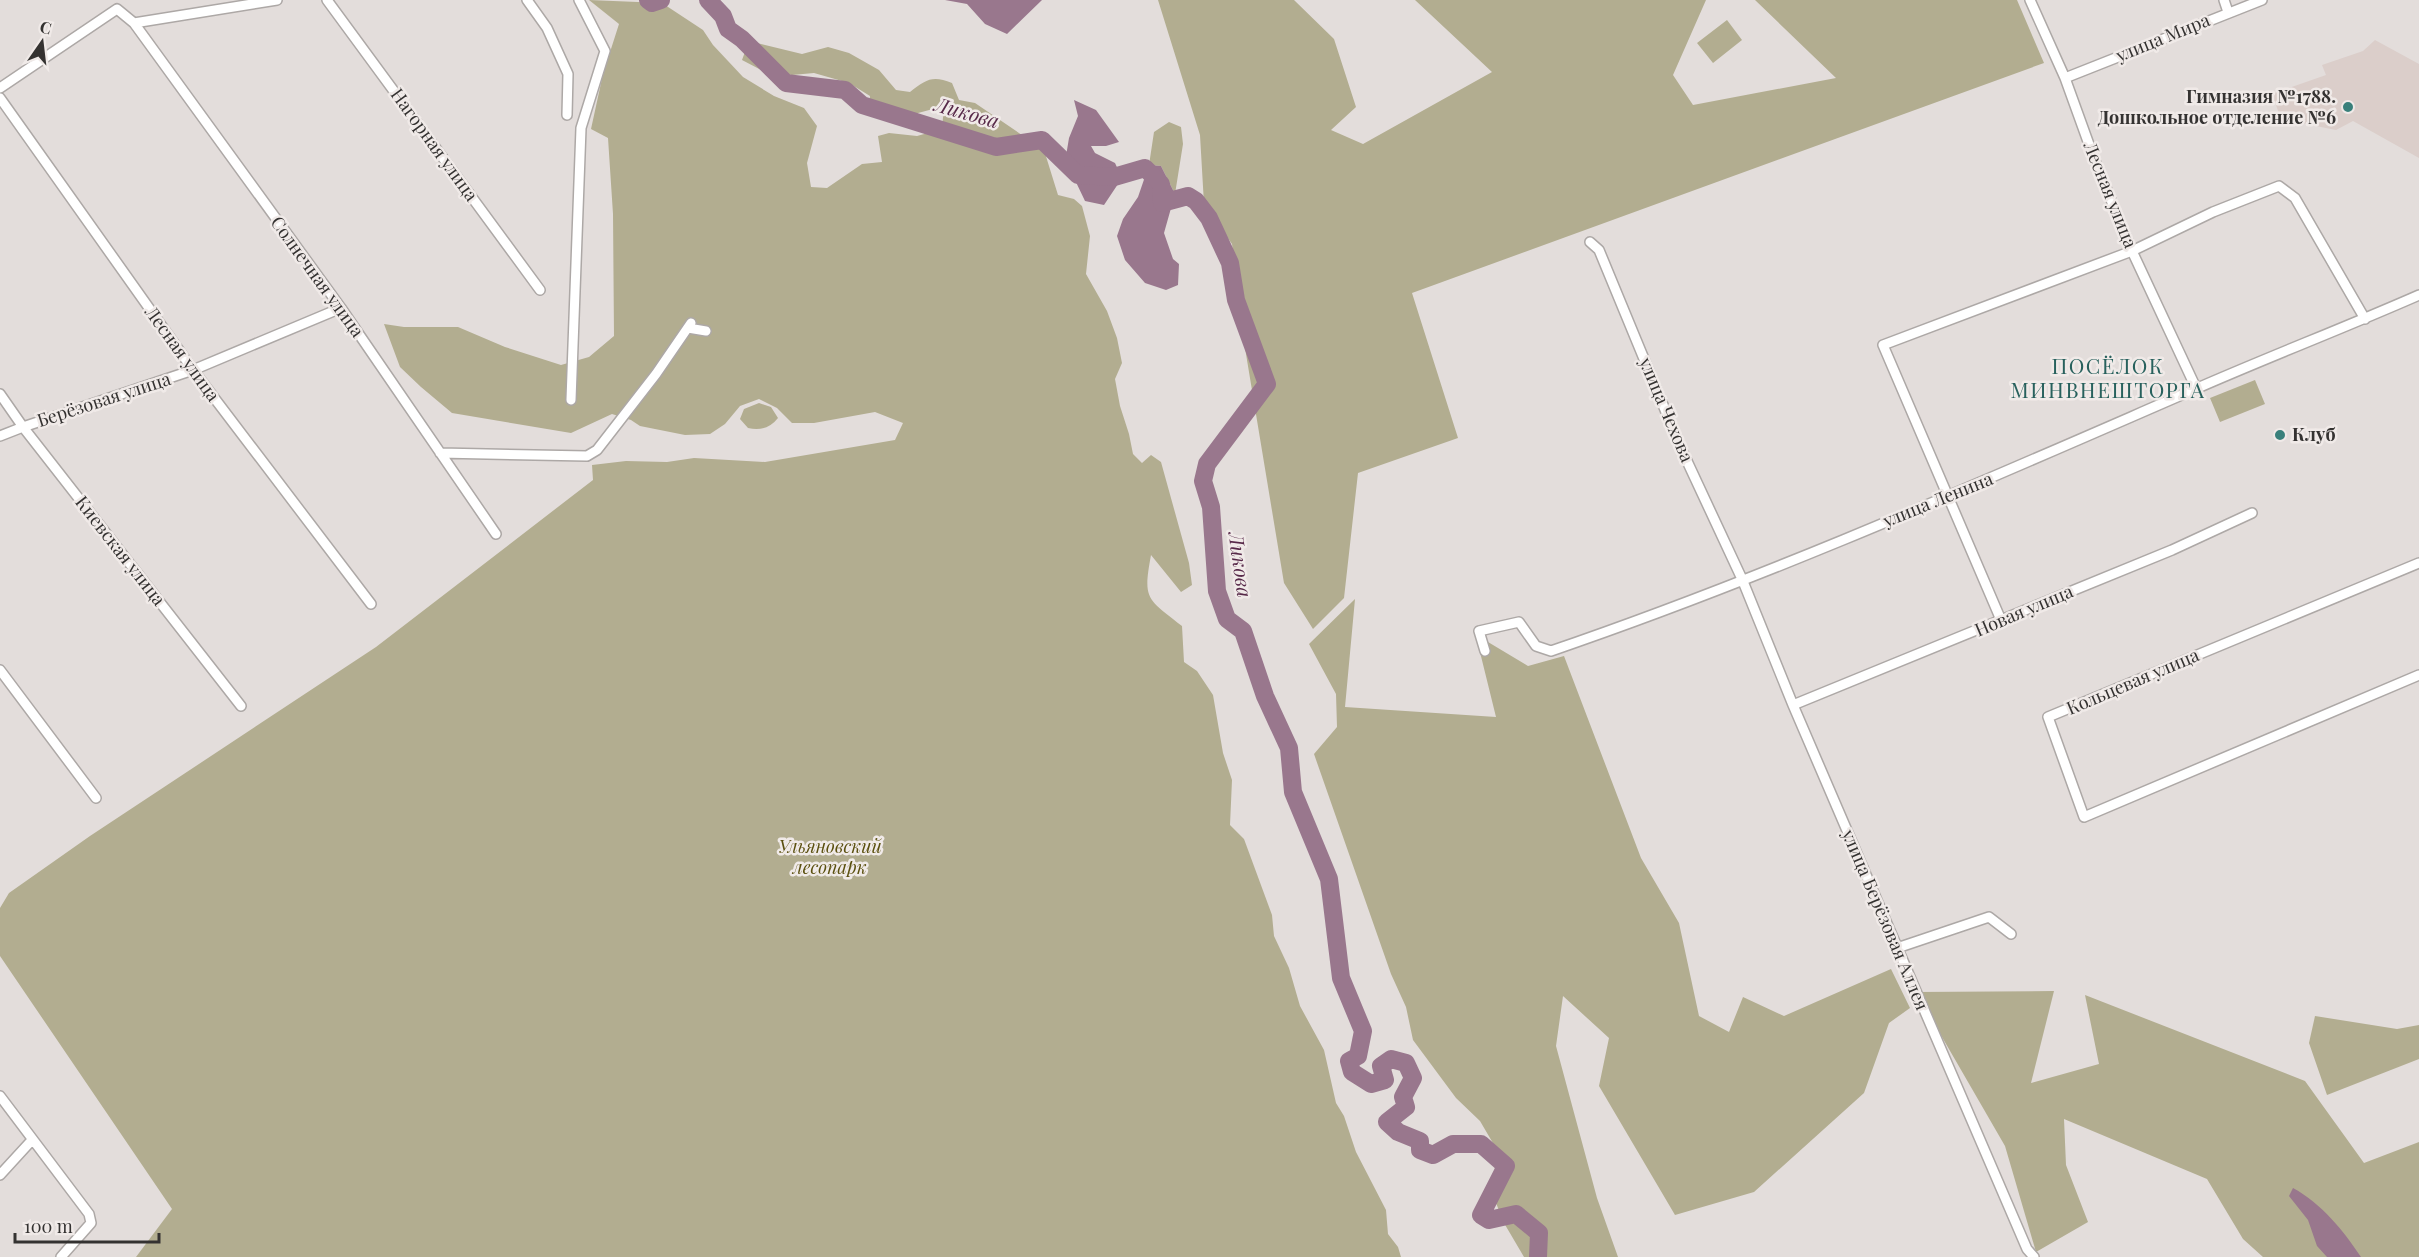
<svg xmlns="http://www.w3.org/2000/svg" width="2419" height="1257" font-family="'Playfair Display',serif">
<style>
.built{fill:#dbceca}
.green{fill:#b2ad90}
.water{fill:#99778d}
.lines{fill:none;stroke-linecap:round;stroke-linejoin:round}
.river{stroke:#99778d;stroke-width:18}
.minor-casing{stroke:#ada8a6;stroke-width:12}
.minor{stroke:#fff;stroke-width:9}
.poi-dot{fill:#39807b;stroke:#f0eae8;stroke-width:2}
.labels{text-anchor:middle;stroke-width:5;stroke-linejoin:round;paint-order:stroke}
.street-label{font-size:18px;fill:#343231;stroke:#f0eae8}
.poi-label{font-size:18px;font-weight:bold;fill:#343231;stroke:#f0eae8;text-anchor:end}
.park-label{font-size:18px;font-style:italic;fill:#5a4f0e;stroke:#f0eae8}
.water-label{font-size:20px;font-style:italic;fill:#572949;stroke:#f0eae8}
.quarter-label{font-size:21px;letter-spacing:1.5px;fill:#28615d;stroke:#f0eae8}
</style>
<rect width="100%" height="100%" fill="#e3dddb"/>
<path class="built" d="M2375,40L2419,64V158L2353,121L2336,130L2281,119L2272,94L2326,75L2322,65L2363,51Z"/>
<path class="green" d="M589,0L662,3L703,30L713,45L743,77L774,96L804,108L817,126L807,163L811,187L827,188L862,164L882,162L878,136L889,133L917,136L942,129L944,106L907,116L869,115L870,96L849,83L814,73L792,75L765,72L742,60L749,41L802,54L828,47L849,53L879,70L896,90L910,92C926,79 933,75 952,83L959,100L975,103L1044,150L1058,195L1074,199L1082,206L1090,236L1086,274L1107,311L1117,338L1122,363L1115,379L1120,406L1129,434L1133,454L1142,463L1151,455L1161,462L1189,563L1192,585L1181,592L1151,555C1143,599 1146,598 1182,626L1184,662L1197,671L1213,695L1223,753L1232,780L1230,825L1244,839L1272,915L1274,936L1289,968L1300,1006L1324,1050L1336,1103L1344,1116L1356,1152L1386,1210L1388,1234L1398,1247L1401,1257H136L172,1209L0,956V908L9,893L90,836L376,647L593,480L592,465L626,461L667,462L694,458L765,462L895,440L903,423L875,412L814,423H792L777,408L759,399L740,406L725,424L710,434L685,435L640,426L631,420L612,414L571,433L452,413L421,387L400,367L384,324L404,327H458L505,347L561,365L589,357L614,336L613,214L608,138L591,129L603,74L619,24Z
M1158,0H1294L1334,39L1356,107L1331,130L1363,144L1492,72L1415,0H1706L1673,75L1693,105L1836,78L1755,0H2017L2044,63L1412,293L1458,438L1358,473L1344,598L1313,629L1284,583L1246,354L1232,244L1204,204L1200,135Z
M1727,20L1742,40L1713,63L1697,43Z
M1169,122L1181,127L1183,144L1175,194L1161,166L1149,165L1154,132Z
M2255,380L2265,404L2220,422L2210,398Z
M759,403L771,407L778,418C770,428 760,431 748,428L740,419L744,409Z
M1355,599L1345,707L1496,717L1478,644L1488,642L1528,666L1564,656L1641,858L1679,923L1699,1016L1729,1032L1743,997L1784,1016L1891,969L1910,1008L1889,1023L1864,1093L1754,1192L1675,1215L1599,1086L1609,1038L1563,996L1556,1046L1597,1198L1618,1257H1524L1504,1223L1492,1193L1497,1150L1480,1121L1456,1098L1413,1040L1406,1007L1391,974L1314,754L1337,727L1336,694L1309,644Z
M2054,991L2031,1083L2099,1064L2085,995L2305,1081L2364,1163L2419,1142V1257H2263L2243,1239L2207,1179L2064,1119L2066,1165L2088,1222L2036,1252L2005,1146L1916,992Z
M2315,1016L2397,1029L2419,1025V1059L2327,1095L2309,1043Z"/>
<path class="water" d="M945,0H1042L1007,34L985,24L967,4Z
M1074,100L1096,110L1119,142L1106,146H1091L1095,153L1115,163L1122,178L1104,205L1085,201L1074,178L1064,168L1069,138L1078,116Z
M1149,165L1161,166L1175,194L1164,233L1173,259L1179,264L1178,285L1166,290L1145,283L1125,260L1117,236L1123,219L1138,197Z
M2293,1188C2322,1204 2343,1230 2361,1257H2327L2317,1246L2308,1220L2289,1196Z"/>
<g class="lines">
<path class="river" d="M648,0L652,3L661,0
M708,0L723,16L728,29L742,39L786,83L845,90L862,105L996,147L1042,140L1078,175L1114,177L1145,168L1161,184L1162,203L1188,196L1196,201L1209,218L1230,263L1236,300L1267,384L1207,464L1203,481L1211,507L1217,591L1227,619L1243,631L1265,696L1289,748L1293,792L1329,879L1341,978L1363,1031L1358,1056L1349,1061L1352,1072L1371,1084L1385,1080L1381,1066L1391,1059L1406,1063L1413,1078L1403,1097L1406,1107L1387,1122L1398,1132L1420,1141V1150L1433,1155L1453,1144H1481L1506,1166L1481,1215L1489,1220L1516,1214L1539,1233L1538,1257"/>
<defs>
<path id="minor" d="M327,0L540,290
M527,0L547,28L568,74L567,115
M2030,0L2065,78L2095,161L2132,251L2196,388
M2224,0L2228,12
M134,23L277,0
M2065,78L2262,0
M0,88L117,9L134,23L341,308L496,534
M0,98L193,370L371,604
M1590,242L1599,250L1680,446L1742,579L1793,705L2027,1249L2034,1257
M688,328L706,331
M0,394L23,427L241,706
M571,400L581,128L605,51L579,0
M0,436L23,427L193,370L341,308
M440,453L587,456L597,450L656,374L691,323
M2419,563L2048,717L2084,817L2419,675
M2001,620L1883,345L2132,251L2213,212L2279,186L2295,198L2365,319
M1485,651L1479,631L1519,622L1536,646L1551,651C1770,576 1981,482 2193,390C2268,357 2344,328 2419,295
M0,670L96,798
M1793,705L2172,550L2252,513
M1897,948L1989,917L2011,934
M0,1096L89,1214L91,1223L61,1257
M0,1175L32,1140"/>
</defs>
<use href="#minor" class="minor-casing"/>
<use href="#minor" class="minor"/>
</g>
<g class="poi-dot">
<circle cx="2348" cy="107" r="6"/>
<circle cx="2280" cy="435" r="6"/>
</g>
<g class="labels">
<g class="street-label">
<text transform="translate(2163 38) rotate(-22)" y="6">улица Мира</text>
<text transform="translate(434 145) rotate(54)" y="6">Нагорная улица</text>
<text transform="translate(2110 195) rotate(68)" y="6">Лесная улица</text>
<text transform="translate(317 277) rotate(54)" y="6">Солнечная улица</text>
<text transform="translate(182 354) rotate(54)" y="6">Лесная улица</text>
<text transform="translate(104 400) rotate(-18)" y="6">Берёзовая улица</text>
<text transform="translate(1666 410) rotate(67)" y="6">улица Чехова</text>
<text transform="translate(1938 500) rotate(-22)" y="6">улица Ленина</text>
<text transform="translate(120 551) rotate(52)" y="6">Киевская улица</text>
<text transform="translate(2024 611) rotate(-23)" y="6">Новая улица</text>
<text transform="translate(2133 682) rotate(-23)" y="6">Кольцевая улица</text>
<text transform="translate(1885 920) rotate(67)" y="6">улица Берёзовая Аллея</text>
</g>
<g class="poi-label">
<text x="2336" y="103">Гимназия №1788.<tspan x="2336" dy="21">Дошкольное отделение №6</tspan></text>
<text x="2292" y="441" text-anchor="start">Клуб</text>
</g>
<g class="park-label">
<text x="830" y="853">Ульяновский<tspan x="830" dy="21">лесопарк</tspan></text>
</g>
<g class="water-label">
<text transform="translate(967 113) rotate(16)" y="7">Ликова</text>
<text transform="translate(1240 565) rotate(82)" y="7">Ликова</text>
</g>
<g class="quarter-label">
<text x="2108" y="374">ПОСЁЛОК<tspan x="2108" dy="24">МИНВНЕШТОРГА</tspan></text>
</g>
</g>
<g transform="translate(42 42) rotate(14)" stroke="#f0eae8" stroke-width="4.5" paint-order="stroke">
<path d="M0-4.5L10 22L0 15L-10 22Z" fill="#343231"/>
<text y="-9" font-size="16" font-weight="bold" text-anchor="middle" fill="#343231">С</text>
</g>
<path d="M15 1233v9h144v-9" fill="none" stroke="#343231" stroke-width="3"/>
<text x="24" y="1233" font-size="18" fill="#343231" stroke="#f0eae8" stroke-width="4.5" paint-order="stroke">100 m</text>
</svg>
